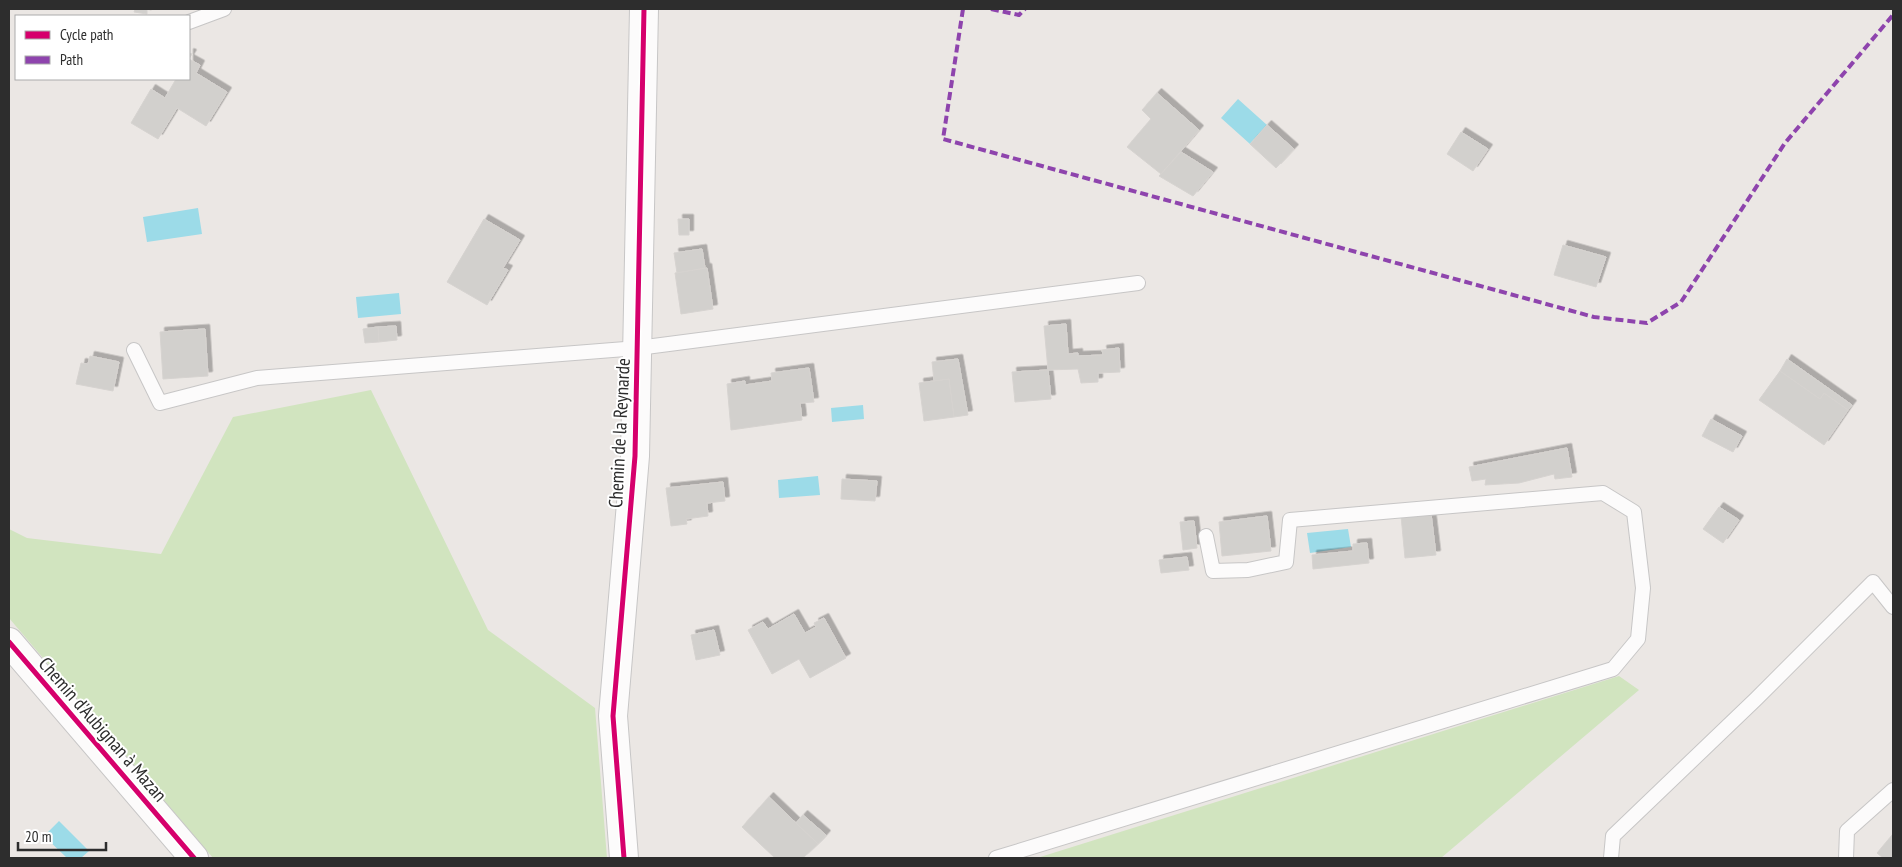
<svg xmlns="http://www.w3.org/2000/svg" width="1902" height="867" font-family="'PT Sans Narrow',sans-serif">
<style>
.green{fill:#d1e4bf}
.water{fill:#9cdbe8}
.building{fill:#d2d0cd;stroke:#d6d3d0;filter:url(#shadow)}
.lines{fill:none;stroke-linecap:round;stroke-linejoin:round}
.service-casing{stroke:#c7c6c6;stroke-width:16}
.minor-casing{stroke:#c7c6c6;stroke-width:30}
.service{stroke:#fcfbfb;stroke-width:14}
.minor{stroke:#fcfbfb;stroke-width:28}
.quiet{stroke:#8e44ad;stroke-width:4;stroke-dasharray:8 4;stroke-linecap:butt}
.cycleway-casing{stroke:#fff;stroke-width:8}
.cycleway{stroke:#d6006c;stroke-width:5}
.labels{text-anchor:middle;stroke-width:4;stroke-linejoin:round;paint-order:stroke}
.street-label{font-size:19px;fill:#2d2d2d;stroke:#fff}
</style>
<defs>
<filter id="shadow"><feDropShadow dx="4.5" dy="-4.5" stdDeviation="0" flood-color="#0004"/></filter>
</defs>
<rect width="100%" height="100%" fill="#ebe7e4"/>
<path class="green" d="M371,390L488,630L595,708L607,858H213L9,618V529L27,538L161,554L233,417Z
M1619,676L1639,690L1441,858H1037Z"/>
<path class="water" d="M1238,99L1267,125L1250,144L1221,118Z
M198,208L202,234L147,242L143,217Z
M399,293L401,314L358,318L356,297Z
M863,405L864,419L832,422L831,408Z
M818,476L820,495L779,498L778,480Z
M1348,529L1351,547L1310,553L1307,533Z
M59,821L89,851L81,858H67L44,836Z"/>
<path class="building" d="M135,9H147V14L134,12Z
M189,53L192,54L189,59L200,65L196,73L227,92L206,126L177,108L158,139L131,123L151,89L165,98L176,79H189Z
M1157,93L1199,130L1161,174L1127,147L1151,119L1142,110Z
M1267,125L1294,149L1276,168L1250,144Z
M1461,132L1488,149L1473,171L1447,154Z
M1181,152L1213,172L1193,196L1159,176Z
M484,219L520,240L503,268L508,270L487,305L447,282Z
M678,219H689V235H679Z
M1563,245L1606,257L1596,287L1554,275Z
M702,249L705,268L677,273L674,253Z
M707,268L713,309L681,314L675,273Z
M1066,324L1068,354L1078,353V356L1103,355L1102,350L1119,348L1120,372L1098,373V382L1081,383L1078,369L1048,370L1044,326Z
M396,326L397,340L379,342L378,327Z
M378,327L379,342L365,343L363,329Z
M205,329L208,376L163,379L160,332Z
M90,356L119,362L113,391L76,384L81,363L88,364Z
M958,359L968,415L954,417L949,379L934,381L932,362Z
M1787,359L1852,405L1848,410L1824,393L1820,399L1780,371Z
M809,368L814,402L800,403L802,420L731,430L727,384L745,381V385L772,381L771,373Z
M1048,370L1051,399L1015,402L1012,372Z
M1780,371L1820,399L1824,393L1848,410L1824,445L1759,400Z
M949,379L954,417L924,421L919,383Z
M1711,419L1742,436L1733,452L1702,436Z
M1567,448L1572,477L1555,479L1554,474L1519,483L1485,485L1486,479L1472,481L1469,467Z
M842,479L877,481L875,501L841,499Z
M723,482L725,501L707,503L708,516L686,519L687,524L671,526L666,488Z
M1719,507L1739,520L1723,543L1703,529Z
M1431,514L1436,555L1405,558L1401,516Z
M1267,516L1271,551L1222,556L1219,522Z
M1194,521L1197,548L1183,550L1180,522Z
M1367,543L1369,563L1313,569L1312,555L1353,551V544Z
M1187,557L1189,570L1161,573L1159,560Z
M794,614L805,633L816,627L814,623L824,618L846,658L810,678L799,659L772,674L748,630L763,622L768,629Z
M714,630L720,655L696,660L691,635Z
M769,797L818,844L803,858H775L742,827Z
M803,815L826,835L818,844L796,823Z
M1893,834V858H1883L1877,853Z"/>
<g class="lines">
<defs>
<path id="service" d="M189,22L224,9
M134,350L160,403L257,378L638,348L1138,283
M996,858L1613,669L1638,639L1643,588L1634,512L1603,493L1290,520L1286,562L1248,570L1213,571L1206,536
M1611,858L1613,836L1756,699L1873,582L1893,607
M1846,858L1847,831L1893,790"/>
<path id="minor" d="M9,642L194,858
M624,858L613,716L635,456L644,9"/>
</defs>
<use href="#service" class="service-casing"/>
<use href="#minor" class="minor-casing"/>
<use href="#service" class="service"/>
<use href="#minor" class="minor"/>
<path class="quiet" d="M963,9L943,139L1594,317L1647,323L1681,302L1785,143L1893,15
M991,9L1019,15L1025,9"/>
<defs>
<path id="cycleway" d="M9,642L194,858
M624,858L613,716L635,456L644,9"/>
</defs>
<use href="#cycleway" class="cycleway-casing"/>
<use href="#cycleway" class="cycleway"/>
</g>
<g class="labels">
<g class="street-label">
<text transform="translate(619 433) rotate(-87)" y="7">Chemin de la Reynarde</text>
<text transform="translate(103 729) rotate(49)" y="7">Chemin d'Aubignan à Mazan</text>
</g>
</g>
<rect width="1902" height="867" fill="none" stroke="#2d2d2d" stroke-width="20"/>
<rect x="15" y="15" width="175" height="65" fill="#ffffff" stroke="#ababab"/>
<rect x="25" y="31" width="25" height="8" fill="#d6006c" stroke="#ababab"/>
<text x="60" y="40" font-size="15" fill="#2d2d2d">Cycle path</text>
<rect x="25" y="56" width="25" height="8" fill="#8e44ad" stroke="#ababab"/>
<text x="60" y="65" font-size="15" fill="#2d2d2d">Path</text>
<path d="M18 842v8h88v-8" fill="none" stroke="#2d2d2d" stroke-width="2.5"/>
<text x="25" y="842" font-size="15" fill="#2d2d2d" stroke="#ffffff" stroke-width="4" paint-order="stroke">20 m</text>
</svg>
